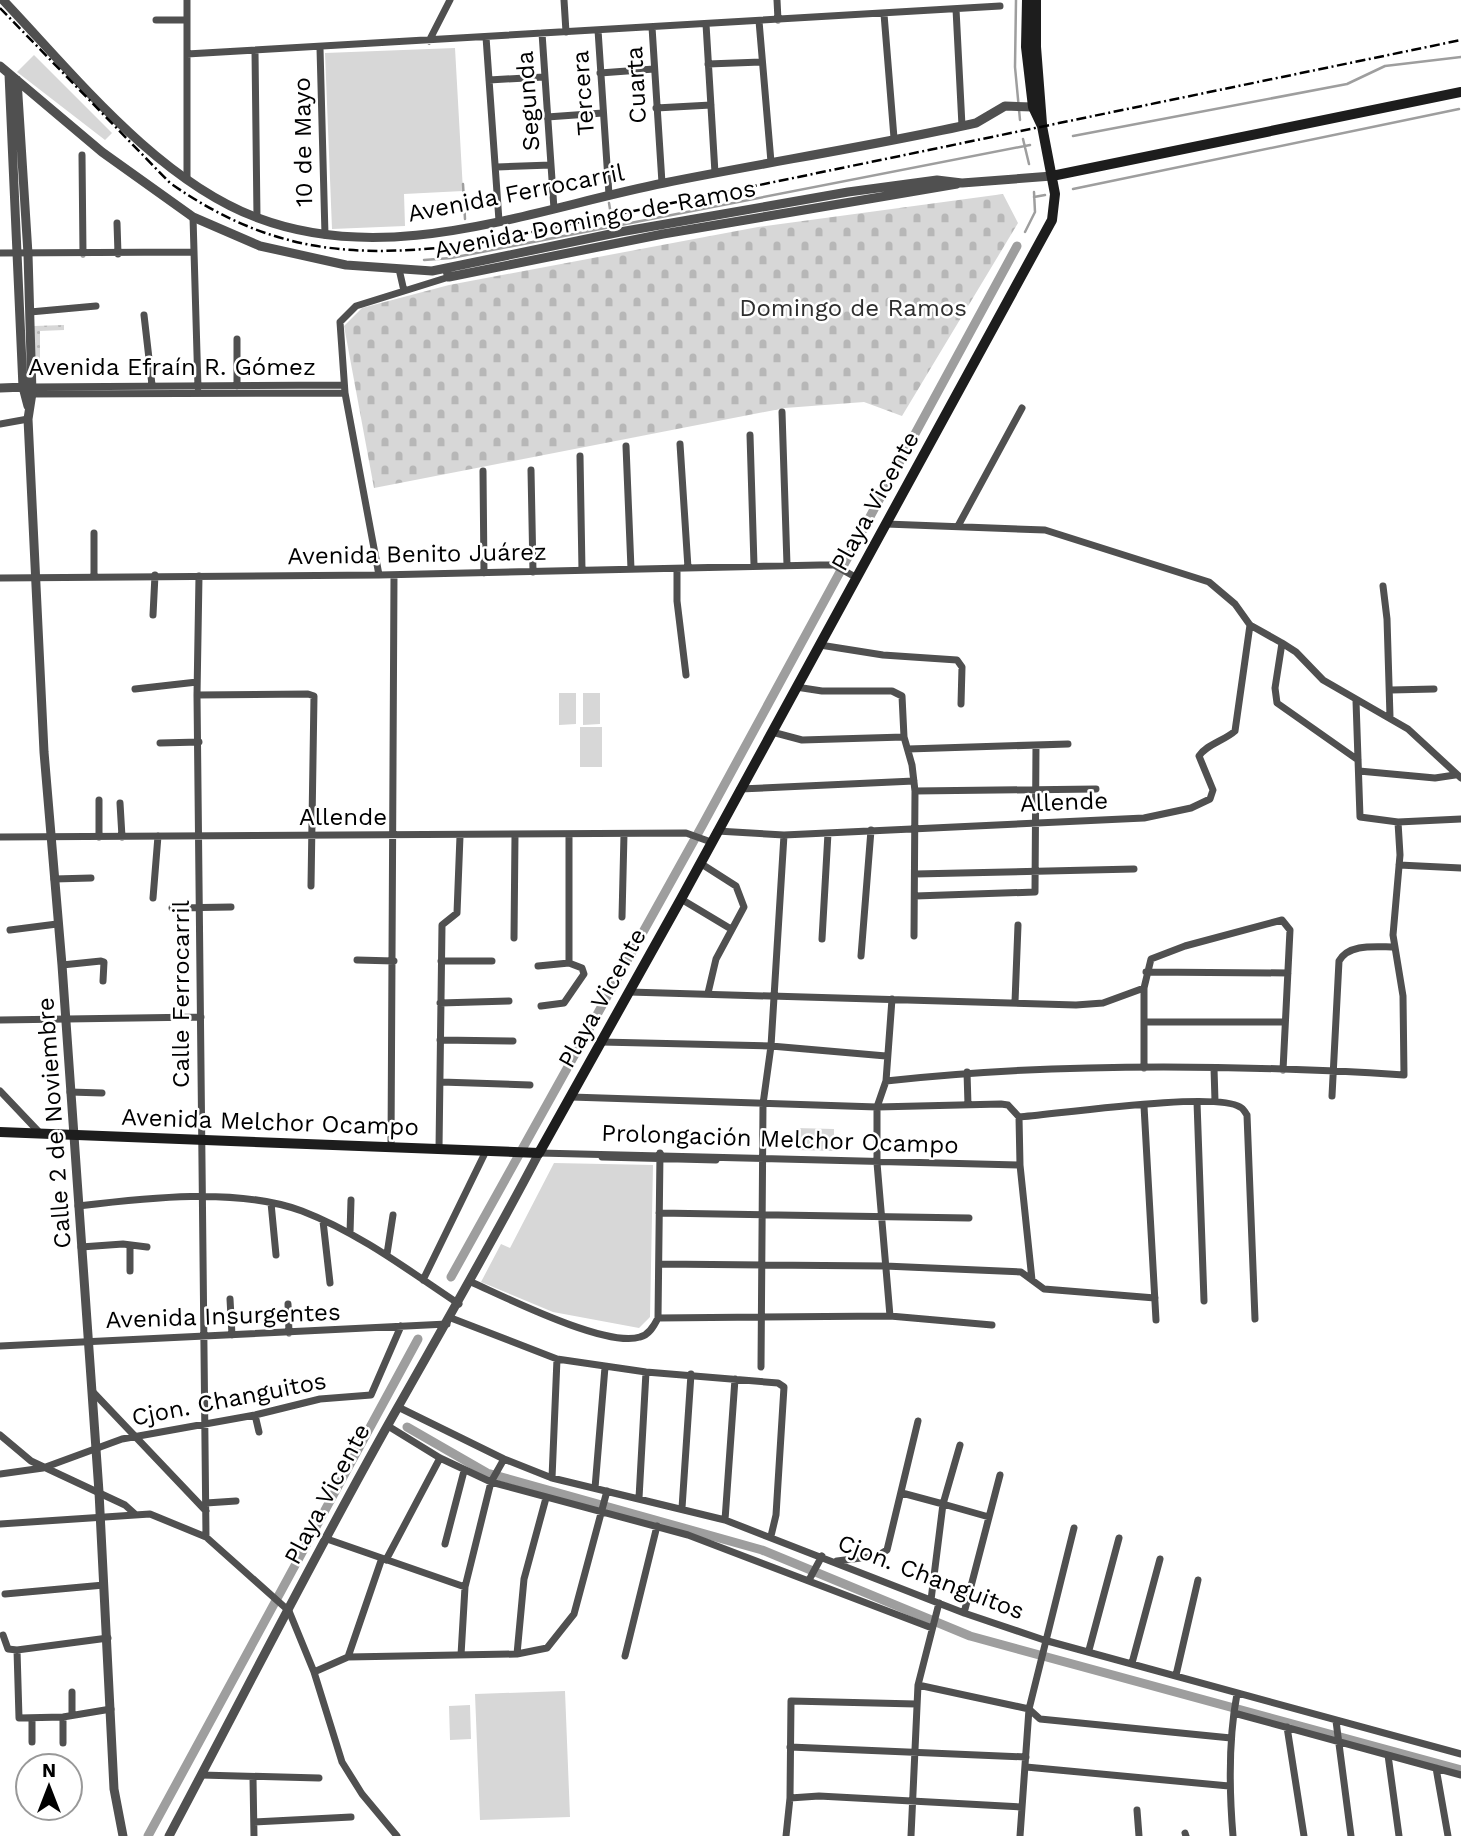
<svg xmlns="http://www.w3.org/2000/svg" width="1461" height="1836" font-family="'Work Sans',sans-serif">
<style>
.grass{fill:url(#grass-dots)}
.cemetery{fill:url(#cemetery-stones)}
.green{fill:#d7d7d7}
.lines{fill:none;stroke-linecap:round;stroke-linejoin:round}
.stream{stroke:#9e9e9e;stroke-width:2.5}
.canal{stroke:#9e9e9e;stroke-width:9}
.minor{stroke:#505050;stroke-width:7}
.tertiary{stroke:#505050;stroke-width:9}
.secondary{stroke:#1d1d1d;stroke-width:10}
.rail{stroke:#000;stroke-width:2.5;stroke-dasharray:10 3.5 2 3.5;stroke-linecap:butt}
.labels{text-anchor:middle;stroke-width:5;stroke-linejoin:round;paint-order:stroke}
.street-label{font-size:24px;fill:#000;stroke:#fff}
.park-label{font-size:24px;fill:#2e2e2e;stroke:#fff}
</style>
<defs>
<pattern id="grass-dots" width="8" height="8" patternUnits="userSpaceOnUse" patternTransform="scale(1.75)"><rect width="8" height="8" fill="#d7d7d7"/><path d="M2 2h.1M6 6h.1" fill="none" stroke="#b7b7b7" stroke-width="1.8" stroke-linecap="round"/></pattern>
<pattern id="cemetery-stones" width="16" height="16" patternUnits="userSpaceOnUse" patternTransform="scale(1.75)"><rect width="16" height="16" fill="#d7d7d7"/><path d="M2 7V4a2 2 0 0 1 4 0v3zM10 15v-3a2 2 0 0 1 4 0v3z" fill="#b7b7b7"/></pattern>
</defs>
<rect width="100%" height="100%" fill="#fff"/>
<path class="grass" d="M64,325V330L40,331V367H35L34,326Z"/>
<path class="cemetery" d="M1003,194L1018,223L902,416L864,402L785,408L374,488L344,326L362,308L449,285L758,227Z"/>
<path class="green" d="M455,48L463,191L404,194L405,226L332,229L325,53Z
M34,55L112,133L105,140L17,72Z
M559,693H576V724L559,725Z
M583,693H600V724L583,725Z
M580,727H602V767H580Z
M796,1128L834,1129V1151L796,1150Z
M554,1163L653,1165L650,1317L639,1328L553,1312L481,1282L501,1244L510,1248Z
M565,1691L570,1817L480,1820L475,1694Z
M470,1705L471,1739L450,1740L449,1706Z"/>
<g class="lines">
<path class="stream" d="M1016,0L1015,67L1020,120
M1073,136L1347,84L1385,66L1461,57
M1023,139L1029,164
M463,184L465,219
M1073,189L1459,109
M1034,197L1045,195
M609,203L610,209
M1025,232L1035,212L1034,192
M424,260L451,258L1030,145"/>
<path class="canal" d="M451,1277L702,826L1017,246
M407,1427L487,1473L762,1550L970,1636L1461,1770
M148,1836L418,1339"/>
<path class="minor" d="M187,0V179
M564,0L566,32
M777,0L778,20
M956,9L962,126
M884,14L894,138
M156,20H187
M759,21L771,162
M706,24L715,173
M652,27L662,183
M598,30L609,195
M542,33L554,209
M486,37L499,221
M429,41L450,0
M320,48L325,235
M255,51L257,218
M187,54L1000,6
M708,64L761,62
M600,73L654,69
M489,80L544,77
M656,108L711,105
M547,117L603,113
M82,155L83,254
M497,167L551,165
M193,217L198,388
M117,223L118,254
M0,253L192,252
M399,269L404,291
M30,312L96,306
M144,315L152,385
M237,339V386
M32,387L344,385
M28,394L345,393
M782,412L787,565
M0,424L28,419
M750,435L754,565
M680,444L688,568
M626,446L631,569
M580,456L582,570
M531,470L533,572
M483,471L484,573
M886,524L1045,530L1209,582L1235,604L1250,625L1282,643L1275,688L1277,703L1358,760
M958,526L1022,408
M94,533V577
M677,569V601L686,675
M379,575L345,393L340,322L356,306L449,277
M199,576L197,695L206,1537
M0,578L379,575L820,565H834L857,578
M1383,586L1387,619L1390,717
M153,615L155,575
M1282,643L1296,652L1323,680L1408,729L1461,778
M820,645L883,655L957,660L962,667L961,704
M796,687L822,691H892L902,696L904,737L912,765L915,791L914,936
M135,689L197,682
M1391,690L1434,689
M197,695L308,694L314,696L311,886
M1356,701L1360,817L1398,822L1461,819
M772,732L802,740L904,737
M160,743L199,742
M908,749L1068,744
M1359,771L1435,778L1455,775
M740,789L914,781
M915,791L1096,789
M99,800V837
M120,803L122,837
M717,831L784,835L1144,818L1191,808L1210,799L1213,790L1199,756C1207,744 1224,741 1235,731L1250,625
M0,837L686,833L711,842
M700,863L736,886L744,907L716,959L708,993
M1399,865L1461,868
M915,874L1134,869
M54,879L91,878
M915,896L1035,892L1036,745
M153,898L158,836
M681,899L731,929
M172,908L231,907
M622,917L624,834
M10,930L57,924
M514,938L515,835
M822,939L828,833
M861,956L871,830
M357,960L394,961
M441,961H492
M569,963V834
M62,965L101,961L104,962L103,981
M538,966L569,963L582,968L584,974L564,1003L541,1006
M1146,972L1288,973
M629,992L1076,1005L1103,1003L1144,988
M1015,1002L1018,925
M440,1003L509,1001
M0,1020L201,1017
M1144,1022H1285
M440,1040L513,1041
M601,1042L771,1046L886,1056
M1144,1068V988L1151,959L1185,946L1282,920L1290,930L1283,1070
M1214,1068L1215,1101
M967,1072L968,1105
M886,1081C1058,1062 1232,1064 1404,1075L1403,996L1393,935L1400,855L1398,822
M441,1082L530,1085
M0,1091L38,1131
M70,1092L102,1093
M1332,1096L1339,961C1349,943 1376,947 1395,947
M571,1097L877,1107L1001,1104L1008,1105L1019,1117C1057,1114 1215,1091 1240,1107C1243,1108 1245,1112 1247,1115L1255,1319
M1197,1102L1204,1301
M1144,1106L1156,1320
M1019,1117L1020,1165L1032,1280
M391,1148L394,575
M439,1149L442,925L457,913L460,836
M539,1153L1020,1165
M602,1157L716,1160
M271,1203L276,1255
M78,1206C145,1198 237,1187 302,1211C359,1233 408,1270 459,1304
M659,1213L969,1218
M323,1221L330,1283
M350,1233L351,1200
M130,1245V1271
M81,1247L123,1244L147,1247
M387,1254L393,1215
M659,1264L885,1266L1021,1272L1044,1289L1155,1298
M423,1280L486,1151
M471,1282C505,1297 606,1348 640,1337C649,1335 654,1326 658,1318L660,1153
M230,1299L232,1335
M288,1304L289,1333
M890,1316L877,1163V1107L886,1081L892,999
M451,1318L557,1359L646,1372L778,1383L784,1387L776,1515L771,1536
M658,1318L890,1316L992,1325
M0,1346L447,1324
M761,1367L763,1104L771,1046L784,835
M92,1391L206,1511
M398,1407L504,1459L552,1478L725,1520L964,1613L1044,1640L1461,1754
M255,1415L259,1432
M388,1426L440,1458L491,1482L688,1535L932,1628
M0,1435L31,1461L125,1505L135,1514
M960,1445L943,1504L989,1517
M0,1474L43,1468L122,1439L255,1415L320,1399L371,1395L401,1326
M552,1478L557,1359
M595,1488L605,1367
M902,1493L943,1504L931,1600
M639,1498L646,1372
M206,1503L236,1501
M682,1508L691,1374
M725,1520L735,1379
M0,1524L150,1514L206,1537L289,1611L314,1672L342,1762L362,1794L397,1836
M327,1539L465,1587
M445,1544L464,1471
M386,1560L440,1458
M837,1561L877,1556L887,1550L918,1421
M809,1580L822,1556
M5,1594L104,1585
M964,1613L1000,1475
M3,1635L8,1649L17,1650L108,1638
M17,1650L19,1718L63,1717L111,1709
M1089,1650L1119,1538
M517,1654L524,1579L546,1498
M461,1655L465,1587L491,1482L504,1459
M625,1656L657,1526
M348,1657L517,1654L547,1648L574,1614L607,1491
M1132,1663L1160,1559
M314,1672L348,1657L382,1558
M1176,1675L1198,1580
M918,1685L1029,1709L1040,1719L1231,1738
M72,1692V1715
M1234,1713L1461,1775
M63,1717V1743
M32,1719V1742
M1336,1721L1351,1836
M1287,1727L1304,1836
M790,1747L1026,1757
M1388,1755L1399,1836
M1026,1767L1229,1786
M1436,1768L1448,1836
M201,1775L319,1778
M253,1778L254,1836
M790,1798L791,1701L916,1704
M1137,1810L1139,1836
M254,1822L351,1817
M1185,1833L1186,1836
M786,1836L790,1798L819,1796L1022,1807
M911,1836L918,1685L939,1603
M1020,1836L1029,1709L1074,1528
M1233,1836C1229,1788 1228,1741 1237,1694"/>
<path class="tertiary" d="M3,0C75,76 158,181 258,218C391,268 533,209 664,183C768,162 873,146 976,123L1005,106L1033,107
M0,66L102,152L193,217L260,246L346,265L432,271L620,232L848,192L937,180L962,183L1052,176
M9,74L23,387L28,406
M17,80L28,254L32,393L28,419L44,752L62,965L99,1492L114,1789L123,1836
M446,268L449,277L663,234L957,184
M0,388L26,387
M169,1836C245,1693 318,1548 398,1407C446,1322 494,1239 539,1153"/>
<path class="secondary" d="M1036,0V47L1042,124
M1052,176L1461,92
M0,1132L539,1153L681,899L1052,220L1055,194L1042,126L1033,107L1026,47L1027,0"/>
<path class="rail" d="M0,8L170,183C272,254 354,259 474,244L1461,40"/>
</g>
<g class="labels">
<g class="street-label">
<text transform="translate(636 85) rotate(-93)" y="8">Cuarta</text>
<text transform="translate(583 93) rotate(-94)" y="8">Tercera</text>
<text transform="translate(528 101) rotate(-94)" y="8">Segunda</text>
<text transform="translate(303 142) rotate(-91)" y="8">10 de Mayo</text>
<text transform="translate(516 193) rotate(-11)" y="8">Avenida Ferrocarril</text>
<text transform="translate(595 219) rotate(-11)" y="8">Avenida Domingo de Ramos</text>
<text x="172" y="375">Avenida Efraín R. Gómez</text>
<text transform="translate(875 501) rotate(-61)" y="8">Playa Vicente</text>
<text transform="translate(417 554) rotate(-1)" y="8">Avenida Benito Juárez</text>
<text transform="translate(1064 802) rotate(-2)" y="8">Allende</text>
<text x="343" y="825">Allende</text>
<text transform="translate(181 994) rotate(-90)" y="8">Calle Ferrocarril</text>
<text transform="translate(602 998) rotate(-61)" y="8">Playa Vicente</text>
<text transform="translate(270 1122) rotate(2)" y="8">Avenida Melchor Ocampo</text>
<text transform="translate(54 1123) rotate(-94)" y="8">Calle 2 de Noviembre</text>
<text transform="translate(780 1139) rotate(2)" y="8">Prolongación Melchor Ocampo</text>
<text transform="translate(223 1316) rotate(-2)" y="8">Avenida Insurgentes</text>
<text transform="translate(229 1399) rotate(-11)" y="8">Cjon. Changuitos</text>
<text transform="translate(327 1494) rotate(-62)" y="8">Playa Vicente</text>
<text transform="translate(931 1577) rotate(21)" y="8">Cjon. Changuitos</text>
</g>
<g class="park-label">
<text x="853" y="316">Domingo de Ramos</text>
</g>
</g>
<g transform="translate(49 1787)"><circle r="33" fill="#ffffff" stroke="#999999" stroke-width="2"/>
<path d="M0-5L12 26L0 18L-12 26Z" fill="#000000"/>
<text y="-10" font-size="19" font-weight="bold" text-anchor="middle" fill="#000000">N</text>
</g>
</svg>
